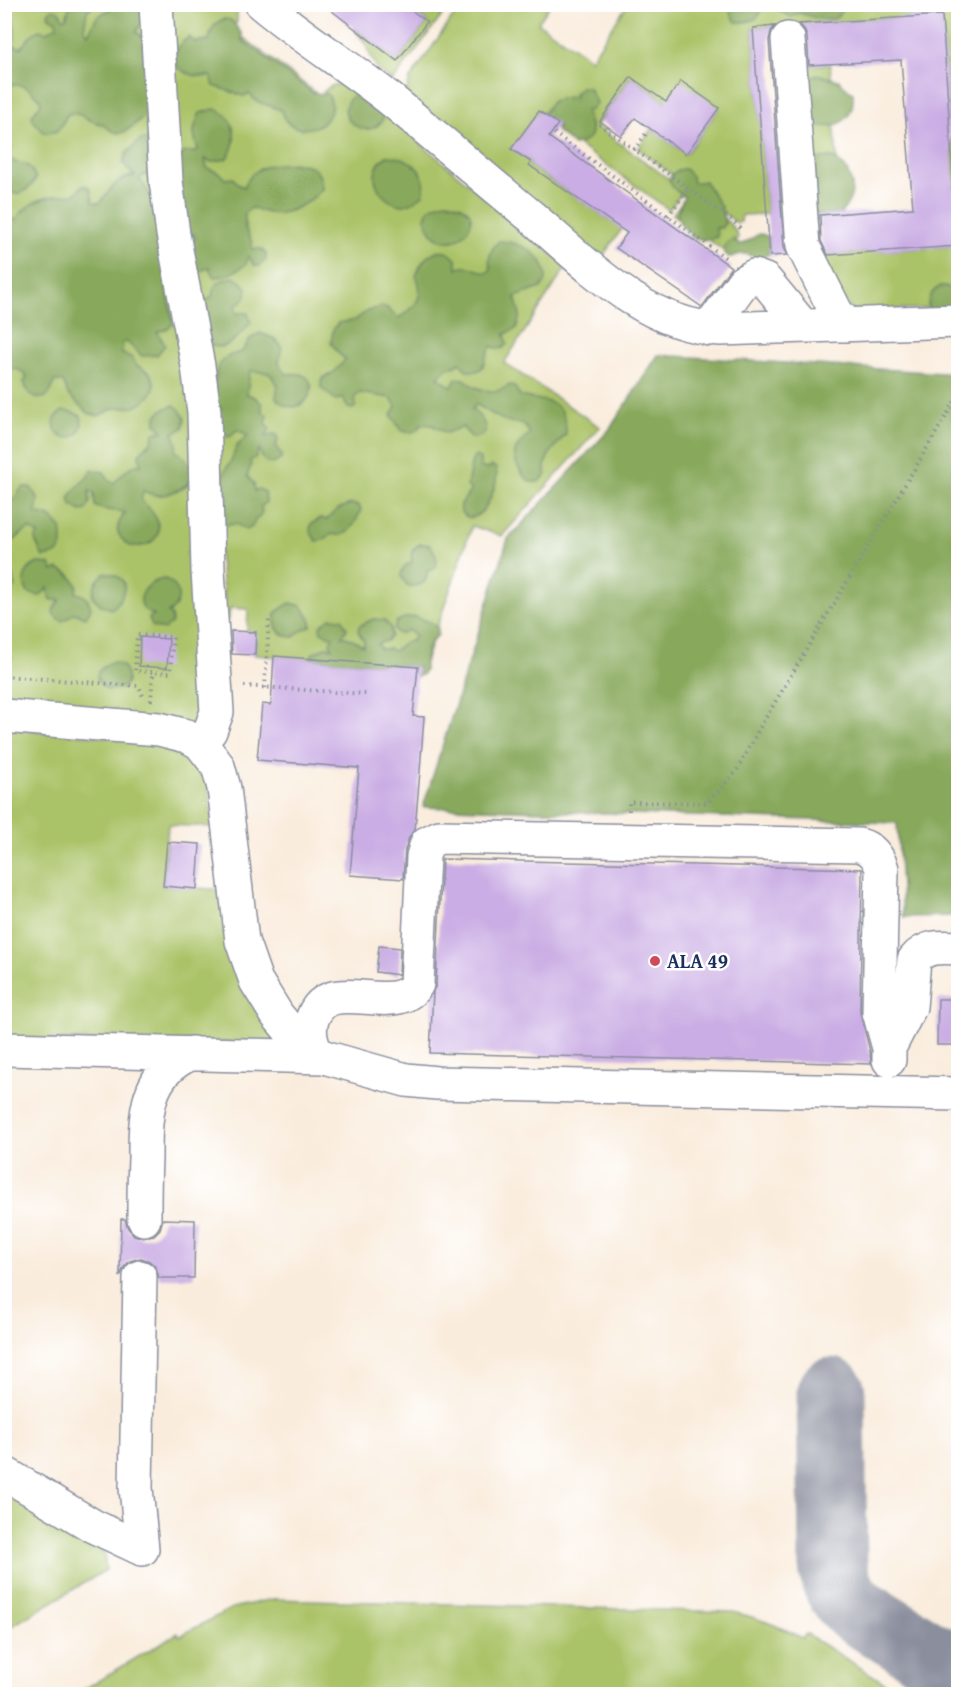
<svg xmlns="http://www.w3.org/2000/svg" width="963" height="1699" font-family="'Gentium Book Plus',serif">
<style>
.green{fill:#abc368;stroke:#637963;stroke-width:1.5}
.forest{fill:#88a95c;stroke:#526c5d;stroke-width:1.5}
.lines{fill:none;stroke-linecap:round;stroke-linejoin:round}
.taxiway{stroke:#8a8e9d;stroke-width:69}
.building{fill:#caade4}
.minor-casing{stroke:#8a8e9d;stroke-width:36}
.path{stroke:#8a8e9d;stroke-width:4;stroke-dasharray:1.5 4.5;stroke-linecap:butt}
.minor{stroke:#fff;stroke-width:33}
.poi-dot{fill:#d1495b;stroke:#fff;stroke-width:2}
.labels{text-anchor:middle;stroke-width:5;stroke-linejoin:round;paint-order:stroke}
.poi-label{font-size:20px;font-weight:bold;fill:#1b2f5e;stroke:#fff;text-anchor:start}
</style>
<rect width="100%" height="100%" fill="#fff"/>
<filter id="ink" filterUnits="userSpaceOnUse"><feTurbulence type="fractalNoise" baseFrequency=".0167" numOctaves="2"/><feDisplacementMap in="SourceGraphic" scale="12" xChannelSelector="R" yChannelSelector="G"/><feConvolveMatrix kernelMatrix="1 2 1 2 8 2 1 2 1" color-interpolation-filters="sRGB"/></filter>
<filter id="wash" filterUnits="userSpaceOnUse"><feTurbulence type="fractalNoise" baseFrequency=".008" numOctaves="4" result="noise"/><feDisplacementMap in="SourceGraphic" scale="24" xChannelSelector="R" yChannelSelector="G"/><feGaussianBlur stdDeviation="1.35" result="paint"/><feColorMatrix in="noise" values="0 0 0 0 0 0 0 0 0 0 0 0 0 0 0 0 0 1.4 0 .05"/><feComposite in="paint" operator="in"/></filter>
<g filter="url(#wash)">
<rect width="100%" height="100%" fill="#f9ecdc"/>
<path class="green" d="M5,5H150L193,382L203,725L5,706Z
M164,5H237V22L232,29L320,96C328,86 336,82 349,84L567,266L504,363L600,427L502,536L472,526L423,668L255,655L256,632H247L248,609L230,608L229,620H226Z
M414,5H450L392,82L377,69L364,42L354,28L397,61L427,22L410,9Z
M461,5H550L538,23L591,59L627,5H958V113L950,119L942,15L753,28L767,214L742,215L741,222L737,223L638,149L651,129L686,154L719,108L666,102L631,77L596,126L684,190L669,210L555,128L558,124L539,111L512,149L531,162L529,165L622,229L600,260L406,94L410,79Z
M830,64L841,213L815,215L803,66Z
M952,139L958,143V227Z
M688,193C700,202 737,222 738,238L728,254L673,214Z
M958,246V308L851,310L816,255Z
M4,728L174,743L207,768L213,827L168,825L163,886L226,890L275,1043L5,1039Z
M4,1485L99,1546L104,1553L106,1570L5,1630Z
M958,1560V1609C951,1592 951,1577 958,1560Z
M273,1599L733,1612C758,1618 780,1626 802,1638L806,1634L903,1694H76L178,1633L180,1636L232,1608Z"/>
<path class="forest" d="M70,5H94L87,11L84,28L88,34L97,17L116,5H148L145,26H140L136,31L145,40L150,67L142,79L150,90L148,113C131,126 122,144 103,124C90,124 82,111 68,114C59,126 64,133 44,133L34,122L32,115L41,104L40,99C29,88 20,80 5,88V11C17,17 15,33 13,45L21,48L31,35L39,30L47,32L57,26L56,21L49,17L48,13L53,9L59,11L63,18H66Z
M730,5H761C761,21 751,22 736,22L730,12Z
M778,5H844C836,30 817,17 799,13L791,17L780,11Z
M224,19L231,20L242,34V40L313,93L328,94C346,126 289,145 281,110L256,101L250,94L243,96L214,86L210,76C192,79 164,68 179,47C183,42 184,40 189,37L195,42L209,40C211,29 214,23 224,19Z
M820,75L838,80L853,93C856,127 826,134 801,118L799,84L807,78Z
M581,87L589,88L596,103L591,110L586,111C591,128 598,140 574,145L557,132L558,124L543,114L552,101L569,97L575,98L574,94Z
M357,92L386,109C379,152 321,116 357,92Z
M214,109C236,114 240,143 226,159L211,162L205,159L207,168L219,173L225,179L233,178L239,185L244,187C247,181 249,176 255,172C263,166 272,164 282,164C304,162 321,163 322,189C311,202 288,216 270,213C264,212 257,209 251,208L245,213V228L252,242V249H261L266,254V260L259,266L254,265L248,256L246,264C238,271 225,277 214,277L211,273L210,267L200,271L194,270L187,247L195,238L194,234H186L178,158L185,152H197L198,149C192,132 193,129 200,113Z
M5,139L12,148L7,155C16,170 27,154 36,179C29,190 17,200 5,189Z
M140,140H148L150,173L142,176L140,180L153,198L173,324L167,329L157,332L165,345L157,355L142,356L127,342L122,343V354L131,357L136,365L150,373L154,381V389L149,396L144,402L135,407L114,408L98,416L88,413L68,394L63,382L54,381C51,404 30,404 24,382L27,377L19,370L5,368V220L11,218L16,220C28,199 51,195 75,194L82,186H87L91,190L93,202L100,203C110,190 117,177 134,176L123,163L126,154Z
M387,156C410,156 428,171 423,195C417,199 409,206 402,205C377,202 364,170 387,156Z
M829,157C836,159 841,162 845,168C856,185 854,198 841,213L815,215L807,163L816,159Z
M685,169L692,176L693,183L705,181L721,207L725,223L721,228H716L717,237L706,240L693,238L680,223L677,214L684,197C680,193 674,190 672,186C664,176 678,169 685,169Z
M445,202C507,207 441,277 425,217C428,207 434,205 445,202Z
M760,234L765,235L769,238L770,253C758,262 756,256 745,254C739,253 735,257 729,257L724,253L723,248L729,241L733,239L740,244C747,244 753,236 760,234Z
M499,241C523,242 547,256 546,281L541,288L515,297L520,315L516,329L505,334L507,344L503,348L498,349L492,346C483,355 487,373 472,371C465,371 463,367 460,362L456,366L447,368L438,377L452,387L456,379C466,377 466,381 473,386C478,389 491,392 497,391C501,390 506,387 510,385L514,386L520,396C549,403 566,398 566,434C556,447 541,458 546,475C542,479 539,483 534,482C524,482 513,461 515,452C517,444 525,439 530,433L522,423C504,424 491,413 476,404L472,410C484,418 495,437 472,438L462,427L446,433L432,425L421,424C417,433 411,433 402,431L391,415L396,406L391,398L360,393L355,397L356,406L353,409L348,408L343,398L336,400L321,388V382L323,378L333,373L346,359L341,356L331,343L333,330L338,323L355,320L366,312L382,306L387,308L398,318C415,309 426,296 416,276C423,256 441,239 457,261V269C465,263 477,270 486,273L491,270C487,258 490,249 499,241Z
M234,277L247,287C247,296 245,301 236,305V313H248L251,323C239,334 229,353 211,345C207,330 193,304 212,297C213,282 221,280 234,277Z
M941,286C955,285 958,299 958,311H929C926,300 931,291 941,286Z
M260,333L275,339L282,347C279,359 276,367 287,374C334,368 303,429 276,398L278,385L269,373L250,371L247,394L256,398L262,404V411L267,415L266,424L270,428L266,436L272,434L277,435L278,439C275,446 277,450 282,455L280,460L273,464C263,462 262,458 259,449L256,457L250,461L251,466L247,476L254,484L255,491L259,489L265,492L266,502L261,507L262,512L259,518L256,519L252,527L246,530L236,524L224,525L220,521L219,489L225,470L230,463L237,446L248,435L237,430L229,437C216,434 215,419 221,408L216,403C215,378 210,357 242,352L250,339Z
M658,355L958,374V916L903,917L897,823L423,807L508,539L609,430Z
M174,405L180,410L185,418L183,428L173,433L177,443L176,451C195,465 203,480 175,491C169,494 162,496 156,495C152,495 147,492 143,491L141,501C154,510 169,533 148,544C143,547 135,546 129,546C115,534 114,528 125,513C115,509 105,512 95,506L94,494L89,491L90,502L86,510L81,511L71,505L69,499C73,487 86,482 92,470L104,472L109,481L114,483C122,475 130,463 141,465L139,454L152,441L153,435L157,432H163L156,423V416L162,410Z
M63,411L72,412L81,416C88,443 49,447 55,417Z
M476,456L480,459V467L487,469L492,466L496,468C501,484 479,534 461,512V504L471,490L467,486L472,460Z
M23,487H30L38,498L36,513L50,517L61,528C63,545 65,555 43,557L35,540L38,534L30,529C19,532 18,542 5,544V517L10,513V503Z
M352,504L359,506L361,510C355,523 349,539 332,534L323,540L316,541L310,531L311,524L321,518L327,520C334,510 341,507 352,504Z
M421,544L430,545C435,552 438,558 436,567L427,572C428,584 418,587 408,586L401,576C402,568 405,565 412,562C410,552 412,548 421,544Z
M38,563L50,564L53,571L57,569C67,571 73,576 77,586L76,593C85,595 88,598 91,608L86,617L74,613L63,621L57,618L53,613L54,608L60,600H52L49,596L48,588L40,596L28,593C21,580 24,569 38,563Z
M5,567L13,577L15,586L8,596L5,597Z
M105,573C122,575 129,582 121,598C118,604 116,606 111,609L101,605L93,597C93,586 96,580 105,573Z
M164,579C181,584 183,605 168,613L171,615L172,623L164,630L152,626L149,618L154,615C129,607 144,581 164,579Z
M290,603L302,606L311,621V626L299,632L294,637C278,637 273,626 276,612Z
M415,617L432,623L438,629C439,636 437,636 432,641C426,648 424,662 425,670L422,675L417,676L418,667L312,659V654L325,647L332,648L330,643L333,637L321,632L320,626L330,618L342,619L347,629L342,636L354,640L363,646L364,641L358,631L359,626L373,619L384,620L391,628V636L386,641L377,644L381,649H389L394,651L405,642L412,641L415,636L408,630L400,634L397,633L394,629L396,622L404,618Z
M114,662L123,666L127,675V682L122,688L108,690C89,678 97,668 114,662Z
M5,696H43L51,701L52,706L5,711Z
M631,1690L687,1694H688H611Z"/>
<g class="lines">
<path class="taxiway" d="M831,1392L833,1565C834,1584 843,1598 856,1610L958,1672"/>
</g>
<g id="blocks">
<path class="building" d="M323,4H403L427,22L397,61Z
M942,15L958,246L828,255L821,241L820,215L913,208L901,60L809,65L807,37L804,29L799,24Z
M775,26L771,31L769,40L784,247L787,255L770,256L753,28Z
M631,77L666,102L681,81L719,108L686,154L635,118L621,136L600,121Z
M539,111L558,124L549,137L731,267L702,307L616,248L627,233L529,165L531,162L511,149Z
M231,631L256,632L255,655L232,654Z
M140,637L169,639L167,668L139,666Z
M274,656L418,667L413,716L424,717L420,771L415,829L409,837L405,850L403,879L350,875L359,768L257,760L262,704L271,705Z
M167,842L200,844L197,889L163,886Z
M442,859L862,869L860,1012L870,1051L871,1064L430,1053L433,991L436,985Z
M379,946L400,948L399,975L376,972Z
M938,999H958V1045H937Z
M121,1219H125L128,1228L134,1235L143,1238L154,1235L160,1229L163,1219L195,1220L194,1278H159L156,1267L149,1261L141,1258L130,1261L124,1267L120,1277Z"/>
</g>
</g>
<g filter="url(#ink)">
<use href="#blocks" fill-opacity="0" stroke="#8a8e9d" stroke-width="1.5"/>
<g class="lines">
<defs>
<path id="minor" d="M156,4L166,181L173,234L198,366L204,412L208,571L217,712L210,731L200,743L218,766L224,788L242,941L256,981L277,1015L297,1039L324,1057L406,1080L437,1083L958,1094
M262,4C303,38 348,66 390,99C438,138 485,179 533,218C587,264 645,326 720,329L958,321
M788,39L803,246L836,312L847,325
M709,329L743,282L754,276L765,280L803,326
M4,716L159,729L187,736L200,743
M4,1049L324,1057
M317,1054C311,1043 308,1029 313,1017C330,972 394,1020 417,984L423,856L427,843L439,837L859,845C872,848 878,856 882,869L879,1012L889,1048
M889,1060V1048L910,1007L914,960C926,945 941,947 958,948
M144,1219C144,1199 144,1179 145,1159C145,1116 145,1072 192,1053
M140,1277L136,1488L142,1549
M4,1473L93,1526L142,1549"/>
</defs>
<use href="#minor" class="minor-casing"/>
<path class="path" d="M599,124L732,220L742,230
M554,133L727,259
M634,150L648,131
M668,216L688,189
M4,625H9L7,660H4
M4,676L139,686L144,699
M244,686L366,694
M265,688L269,619
M151,701L153,672L135,671L137,635L173,637L170,673L153,672
M629,811V802L707,803L736,772L759,729L958,396"/>
<use href="#minor" class="minor"/>
</g>
</g>
<circle class="poi-dot" cx="655" cy="961" r="6"/>
<g class="labels">
<g class="poi-label">
<text x="667" y="968">ALA 49</text>
</g>
</g>
<rect width="963" height="1699" fill="none" stroke="#fff" stroke-width="24"/>
</svg>
